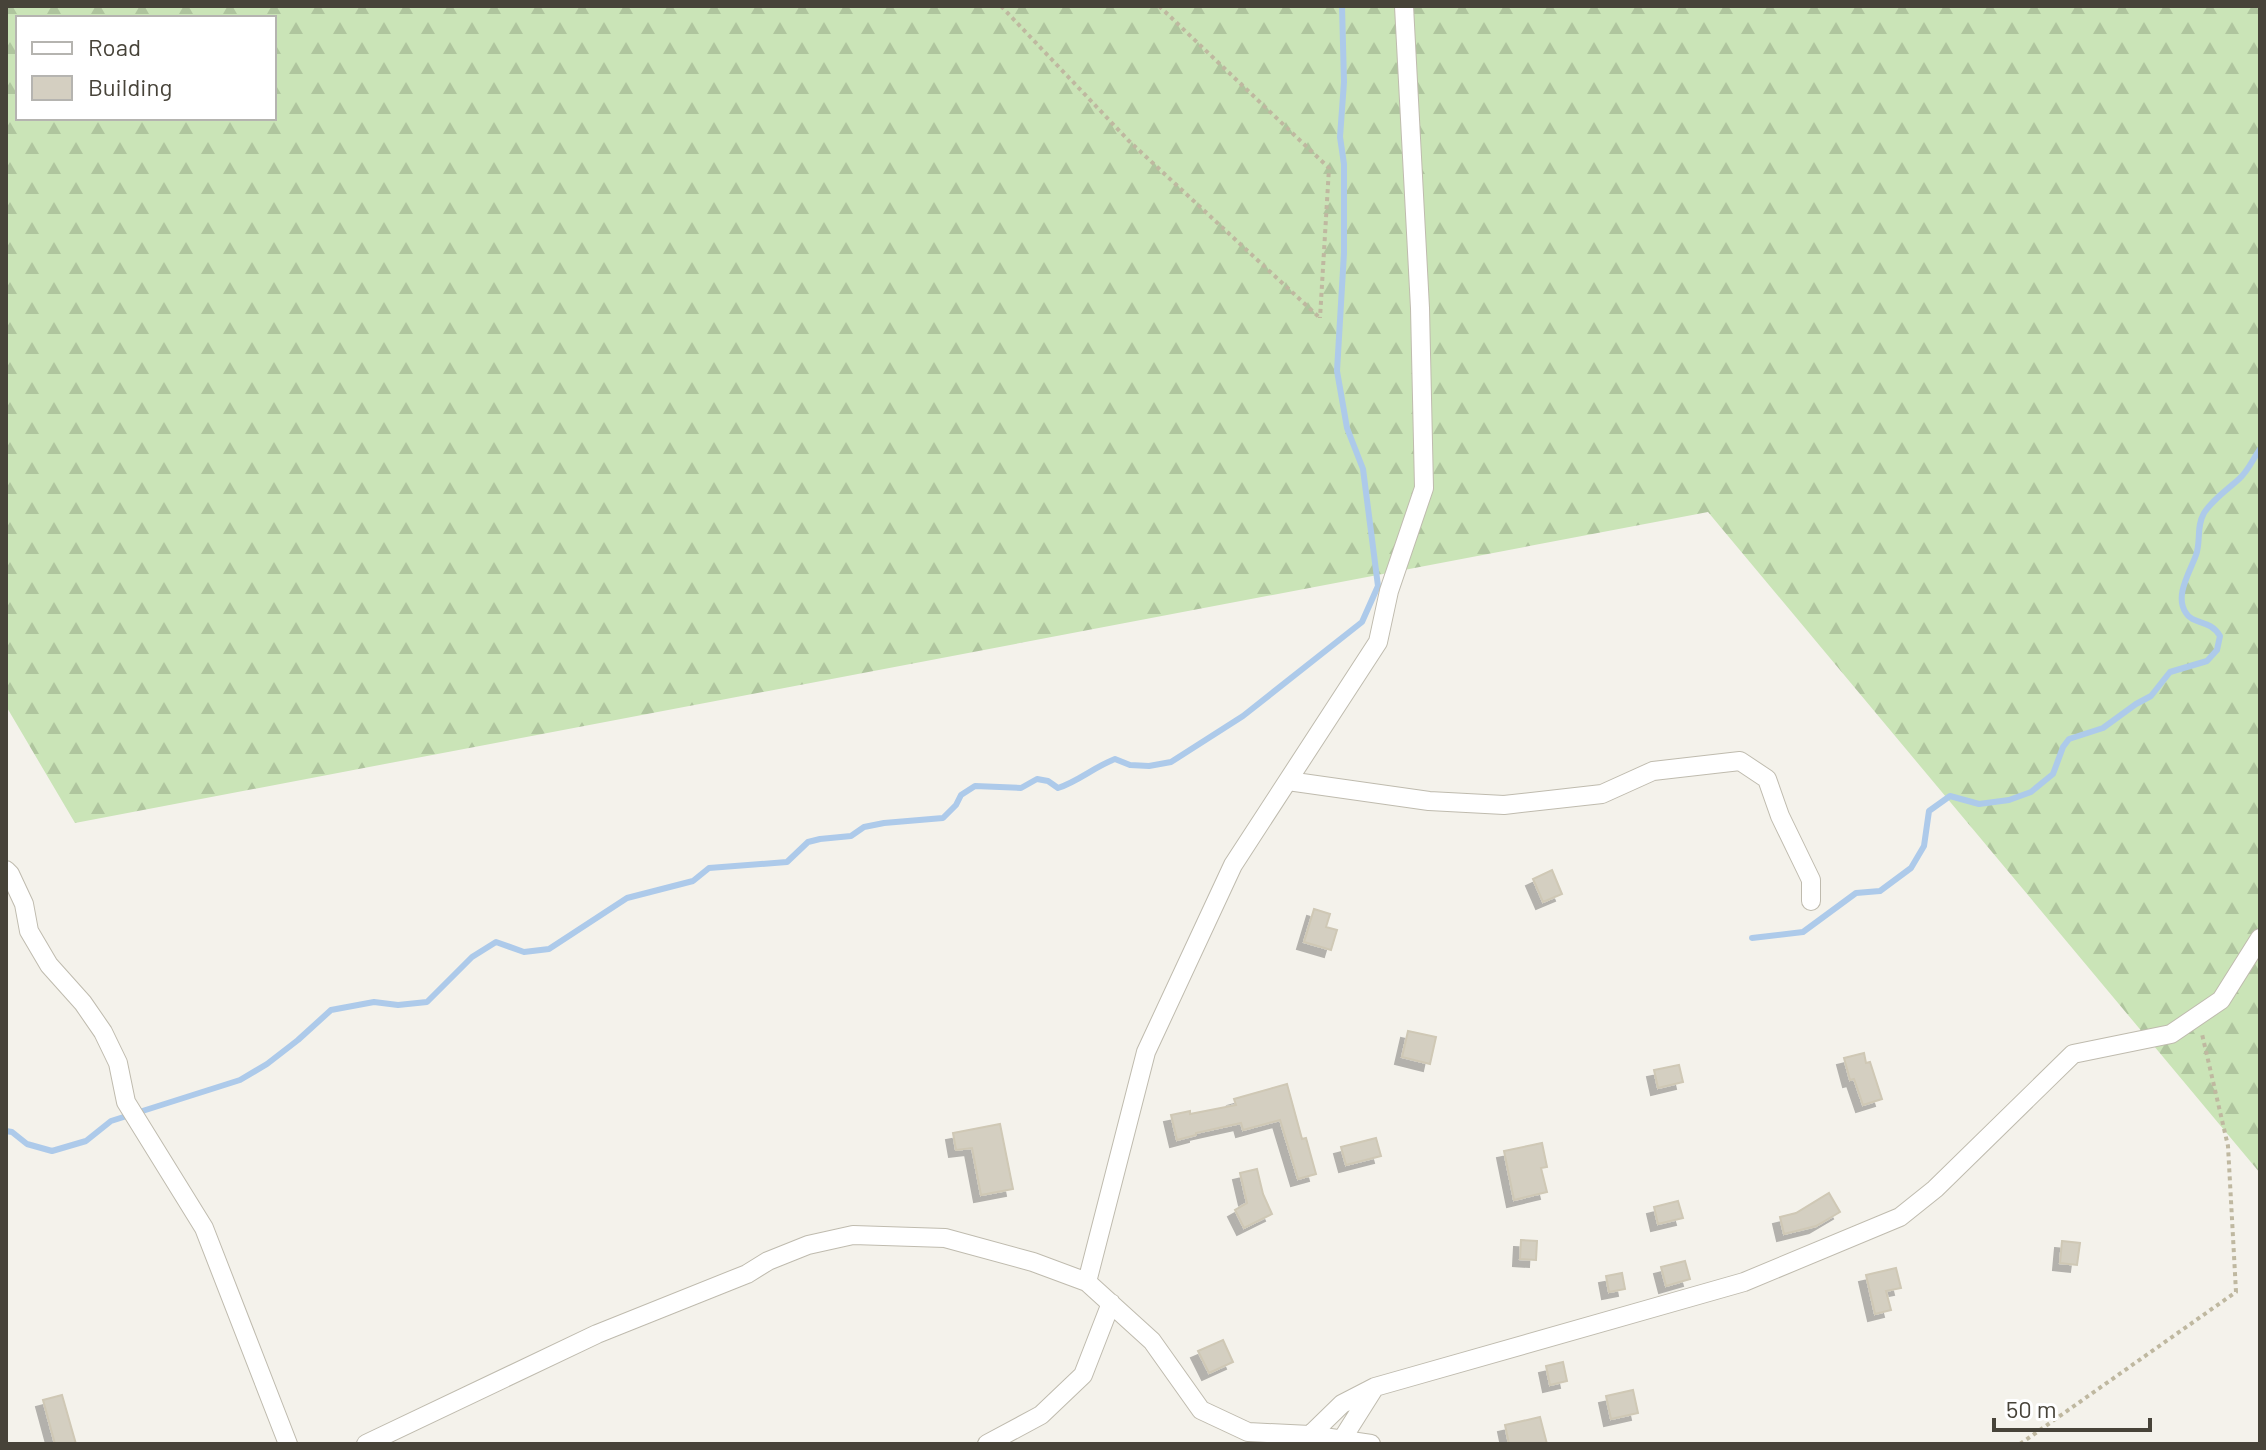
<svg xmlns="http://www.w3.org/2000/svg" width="2266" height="1450" font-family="Barlow,sans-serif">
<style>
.forest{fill:url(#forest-firs);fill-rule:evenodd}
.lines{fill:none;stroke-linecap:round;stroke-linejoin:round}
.stream{stroke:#adcaea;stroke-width:6}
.building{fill:#d4cfc1;stroke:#cfc8b5;stroke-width:2;filter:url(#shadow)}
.minor-casing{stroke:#bfbbae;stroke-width:20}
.path{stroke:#bfb8a0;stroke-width:4;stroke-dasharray:4 4;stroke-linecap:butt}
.minor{stroke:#fff;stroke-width:18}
</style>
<defs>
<pattern id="forest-firs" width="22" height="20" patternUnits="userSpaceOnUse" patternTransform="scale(2)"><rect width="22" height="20" fill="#cae4b7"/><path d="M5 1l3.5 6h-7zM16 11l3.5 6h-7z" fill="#afc59e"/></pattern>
<filter id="shadow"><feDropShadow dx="-7" dy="7" stdDeviation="0" flood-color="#0004"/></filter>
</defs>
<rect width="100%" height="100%" fill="#f4f2eb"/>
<path class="forest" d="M6,6H2260V1173L1708,512L75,823L6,706ZM18,18H274V118H18Z"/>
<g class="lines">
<path class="stream" d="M1752,938L1803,932L1856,893L1880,891L1911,868L1924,846L1929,811L1950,796L1979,804L2009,800L2031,792L2053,774L2063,747L2069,739L2103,728L2136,704L2151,696L2170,672L2207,661L2217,650L2220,636C2210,619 2193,625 2186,613C2174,596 2190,572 2196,555C2201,542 2196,527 2204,513C2213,499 2227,490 2239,479C2248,471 2253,459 2260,449
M6,1131L12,1132L27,1144L52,1151L86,1141L111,1121L240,1080L267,1064L298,1040L331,1010L374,1002L398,1005L427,1002L472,957L496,942L524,952L549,949L627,898L693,881L709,868L787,862L808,842L820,839L851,836L864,827L884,823L943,818L956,805L961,795L975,786L1021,788L1037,779L1048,781L1058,788C1079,781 1094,767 1115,759L1130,765L1149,766L1171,762L1243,716L1362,622L1378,586L1363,469L1347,428L1337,371L1344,253V164L1340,137L1344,82L1342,6"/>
</g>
<path class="building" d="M1552,870L1562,894L1543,902L1533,879Z
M1314,909L1330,914L1326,927L1337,930L1331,950L1304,942Z
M1408,1031L1436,1037L1430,1064L1402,1057Z
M1864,1053L1866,1063L1870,1062L1882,1099L1863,1105L1854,1079L1850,1080L1844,1058Z
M1679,1065L1683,1082L1658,1088L1654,1070Z
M1287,1084L1302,1139L1306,1138L1316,1174L1298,1179L1280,1120L1243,1130L1241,1123L1196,1133V1135L1177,1140L1171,1115L1190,1111V1114L1236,1105L1234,1099Z
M1000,1124L1013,1189L981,1195L972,1148L956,1150L953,1133Z
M1376,1138L1381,1156L1346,1165L1341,1147Z
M1542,1143L1547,1167L1541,1168L1547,1192L1514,1200L1504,1151Z
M1257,1169L1263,1194L1272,1214L1244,1228L1235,1210L1247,1203L1240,1173Z
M1829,1193L1840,1212L1816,1226L1784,1234L1780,1217L1796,1213Z
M1678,1201L1683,1218L1658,1224L1654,1207Z
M1521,1240L1537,1241L1536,1260L1520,1259Z
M2062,1241L2080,1243L2077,1265L2060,1263Z
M1685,1261L1690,1279L1666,1286L1661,1267Z
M1896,1268L1901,1288L1886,1291L1891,1310L1875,1314L1866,1275Z
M1622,1273L1625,1289L1609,1292L1606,1276Z
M1223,1340L1233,1362L1209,1373L1198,1351Z
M1563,1362L1567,1381L1550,1385L1546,1366Z
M1633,1390L1638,1413L1611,1419L1606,1396Z
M62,1395L76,1444H55L43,1400Z
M1540,1417L1547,1444H1509L1505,1425Z"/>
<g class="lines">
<defs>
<path id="minor" d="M1288,781L1429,801L1504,805L1602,794L1653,771L1740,761L1767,779L1780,816L1811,880V901
M6,870L10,874L24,904L29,931L49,965L83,1003L103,1032L118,1063L126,1102L204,1228L288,1444
M1087,1282L1146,1052L1233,865L1378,642L1389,591L1424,488L1420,308L1404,6
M1305,1440L1342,1404L1375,1387L1744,1282L1900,1217L1935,1189L2073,1054L2171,1034L2221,1000L2260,938
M366,1444L597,1334L747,1274L768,1261L808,1245L853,1235L945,1238L1033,1262L1087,1282L1152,1341L1201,1410L1248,1432L1310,1435L1371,1444
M987,1444L1041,1415L1083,1375L1111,1303
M1339,1444L1375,1387"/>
</defs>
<use href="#minor" class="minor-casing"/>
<path class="path" d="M1001,6L1129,141L1320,318
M1159,6L1329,168L1320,318
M2020,1444L2236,1292L2228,1146L2202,1034"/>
<use href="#minor" class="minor"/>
</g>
<rect width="2266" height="1450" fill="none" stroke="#474339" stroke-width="16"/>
<rect x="16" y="16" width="260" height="104" fill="#ffffff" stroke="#b5b4b0" stroke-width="2"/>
<rect x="32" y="42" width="40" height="12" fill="#ffffff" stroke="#b5b4b0" stroke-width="2"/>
<text x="88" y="56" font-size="24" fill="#474339">Road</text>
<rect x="32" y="76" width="40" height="24" fill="#d4cfc1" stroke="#b5b4b0" stroke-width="2"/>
<text x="88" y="96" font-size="24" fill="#474339">Building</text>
<path d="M1994 1418v12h156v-12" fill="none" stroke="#474339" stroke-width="4"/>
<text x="2006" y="1418" font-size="24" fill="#474339" stroke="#ffffff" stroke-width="6" paint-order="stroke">50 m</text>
</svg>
